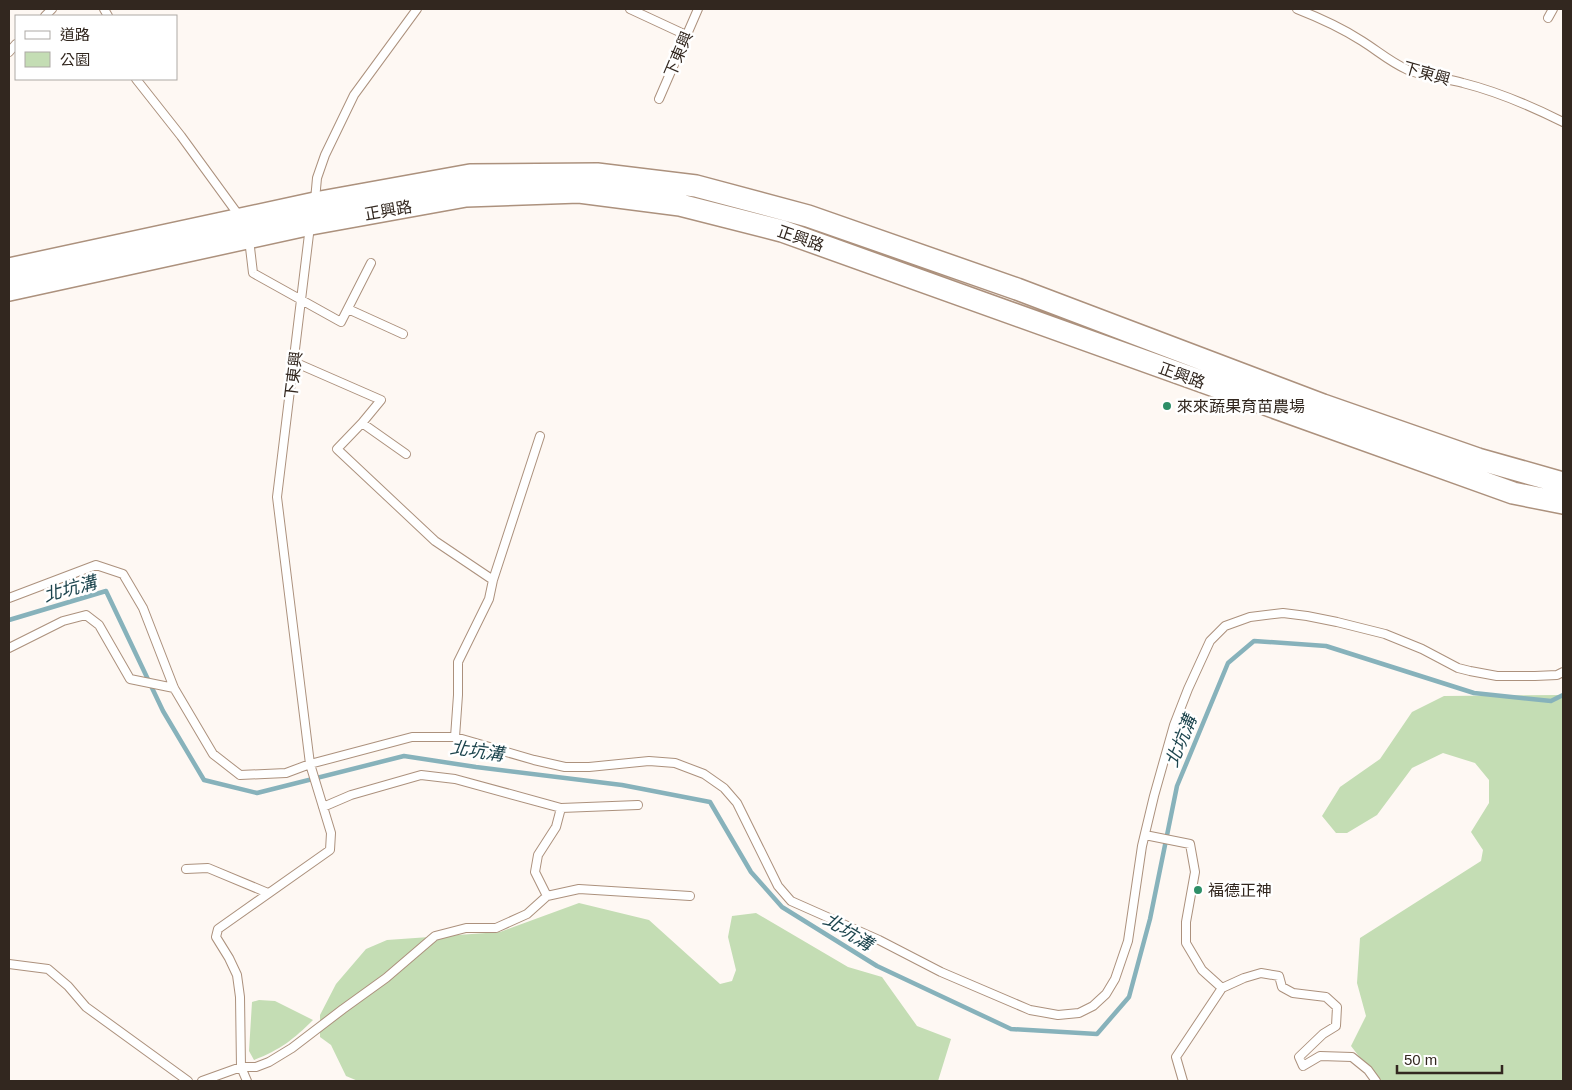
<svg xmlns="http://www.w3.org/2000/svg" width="1572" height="1090" font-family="Helvetica,'Noto Sans TC',sans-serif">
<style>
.green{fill:#c4ddb4}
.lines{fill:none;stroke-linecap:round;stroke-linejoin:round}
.stream{stroke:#87b2bb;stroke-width:4.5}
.lane-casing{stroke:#ac917d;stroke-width:10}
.secondary-casing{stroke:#ac917d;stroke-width:24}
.lane{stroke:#fff;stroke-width:8}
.secondary{stroke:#fff;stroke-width:21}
.poi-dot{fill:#2e8f68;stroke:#fff;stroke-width:2}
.labels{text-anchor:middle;stroke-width:5;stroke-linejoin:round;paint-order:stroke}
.street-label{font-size:16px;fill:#32271f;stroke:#fff}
.poi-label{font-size:16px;fill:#32271f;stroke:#fff;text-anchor:start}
.water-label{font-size:18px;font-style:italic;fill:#1d454e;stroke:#fff}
</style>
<rect width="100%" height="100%" fill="#fef8f3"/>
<path class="green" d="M1563,695V1081H1378L1351,1046L1366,1016L1357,983L1360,938L1481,861L1483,850L1471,832L1489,803V780L1475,763L1443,753L1412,768L1377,815L1347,833H1336L1322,816L1340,787L1380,759L1412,712L1444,696Z
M579,903L649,920L720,984L732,981L736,970L728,937L732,916L756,913L848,967L882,977L917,1026L951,1039L938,1081H358L346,1076L331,1045L320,1037V1015L336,984L366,949L387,940L500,932Z
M259,1000L275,1001L313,1020C294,1039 280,1050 254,1060L249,1051L252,1002Z"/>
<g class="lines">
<path class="stream" d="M9,620L106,591L163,711L204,780L257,793L404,756L476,767L622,785L710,802L751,872L782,907L877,966L1011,1029L1097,1034L1129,997L1150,919L1177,786L1228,663L1254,641L1326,646L1474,693L1551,701L1563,695"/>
<defs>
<path id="lane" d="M104,9L108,16
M630,9L686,35
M1297,9C1320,18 1342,28 1362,41C1378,51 1390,62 1408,70C1425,77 1445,78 1463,83C1499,92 1531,106 1563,122
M45,16L52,9
M1548,18L1553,9
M9,52L16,44
M136,79L181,136L240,217
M659,99L698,9
M315,200L317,178L325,155L354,95L417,9
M249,239L253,273L341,322L371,263
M348,309L403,334
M294,362L381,400L362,423L406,454
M362,423L337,449L435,541L493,580
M9,598L96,565L123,574L143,608L174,688L213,754L240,775L286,773L310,764L412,737H455L534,760L565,767H589L649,761L675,763L704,774L724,788L737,803L778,886L791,901L879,940L941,972L1030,1010L1058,1015L1079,1013L1093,1006L1106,994L1115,979L1128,941L1142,846L1154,796L1174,725L1188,689L1210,641L1225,626L1250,617L1283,613L1307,616L1337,622L1385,634L1422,649L1458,668L1470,671L1497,676H1535L1557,675L1563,672
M9,648L63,621L86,615L99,625L130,679L174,688
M455,737L458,695V662L489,599L493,580L540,436
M323,807L351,795L421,775L455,779L561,808L638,805
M1145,835L1190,844L1195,872L1186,922V943L1202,970L1222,988
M186,869L208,868L268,893
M547,896L535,872L538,855L556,827L561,808
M9,964L48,969L68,986L86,1007L188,1081
M202,1081L241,1067H256L269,1062L292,1048L343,1009L386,978L435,936L466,928H496L527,914L547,896L579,889L690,896
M247,1081L241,1067L240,997L237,975L229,958L216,937L218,929L330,850L331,833L310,764L277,497L310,226
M1183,1081L1176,1057L1222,988L1244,978L1261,973L1279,976L1282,987L1293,993L1326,997L1337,1007L1336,1026L1323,1034L1299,1057L1303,1066L1320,1056L1352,1057L1368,1070L1376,1081"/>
<path id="secondary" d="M9,269L315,203L470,175L597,174L696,186L808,216L1017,289L1323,405L1478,459L1563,483
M9,290L311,224L466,196L579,192L680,205L782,231L1513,493L1563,503"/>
</defs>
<use href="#lane" class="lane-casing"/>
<use href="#secondary" class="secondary-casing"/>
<use href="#lane" class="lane"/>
<use href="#secondary" class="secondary"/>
</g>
<g class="poi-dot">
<circle cx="1167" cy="406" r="5"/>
<circle cx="1198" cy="890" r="5"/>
</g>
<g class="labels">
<g class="street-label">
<text transform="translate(678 54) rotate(-67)" y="6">下東興</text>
<text transform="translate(1427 73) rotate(16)" y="6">下東興</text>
<text transform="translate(388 210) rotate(-10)" y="6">正興路</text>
<text transform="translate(801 238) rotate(19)" y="6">正興路</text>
<text transform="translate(293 375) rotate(-83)" y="6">下東興</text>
<text transform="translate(1182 375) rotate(20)" y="6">正興路</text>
</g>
<g class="poi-label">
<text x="1177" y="412">來來蔬果育苗農場</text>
<text x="1208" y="896">福德正神</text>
</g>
<g class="water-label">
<text transform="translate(70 589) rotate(-15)" y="6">北坑溝</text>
<text transform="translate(1181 741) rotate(-68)" y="6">北坑溝</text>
<text transform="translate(477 751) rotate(8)" y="6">北坑溝</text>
<text transform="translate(848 932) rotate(32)" y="6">北坑溝</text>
</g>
</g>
<rect width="1572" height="1090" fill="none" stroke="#32271f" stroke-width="20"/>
<rect x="15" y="15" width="162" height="65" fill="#ffffff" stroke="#ada9a5"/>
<rect x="25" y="31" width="25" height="8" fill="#ffffff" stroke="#ada9a5"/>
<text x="60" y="40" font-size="15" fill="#32271f">道路</text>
<rect x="25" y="52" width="25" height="15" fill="#c4ddb4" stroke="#ada9a5"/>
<text x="60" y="65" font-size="15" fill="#32271f">公園</text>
<path d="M1397 1065v8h105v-8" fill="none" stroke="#32271f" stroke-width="2.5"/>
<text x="1404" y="1065" font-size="15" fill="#32271f" stroke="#ffffff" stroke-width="4" paint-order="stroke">50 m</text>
</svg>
